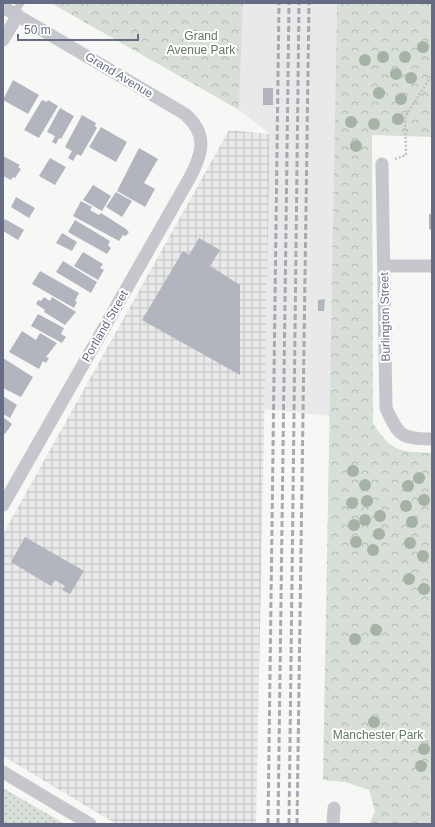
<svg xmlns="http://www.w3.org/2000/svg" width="435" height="827" font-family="Helvetica,sans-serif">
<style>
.built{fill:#e8e9e8}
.industrial{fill:url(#industrial-grid)}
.grass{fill:url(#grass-dots)}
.park{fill:url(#park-crowns)}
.building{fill:#b3b5be}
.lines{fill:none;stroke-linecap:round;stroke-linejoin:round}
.path{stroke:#c0c0c4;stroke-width:2.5;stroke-dasharray:2 2;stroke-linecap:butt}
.service{stroke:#c6c7cd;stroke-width:7}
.minor{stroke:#c6c7cd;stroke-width:13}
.rail{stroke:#a8aab3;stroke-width:3;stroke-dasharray:6 3;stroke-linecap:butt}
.tree{fill:#a5b2a6}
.labels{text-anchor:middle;stroke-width:4;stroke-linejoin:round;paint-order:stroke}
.park-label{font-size:12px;fill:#627866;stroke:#fff}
.street-label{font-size:12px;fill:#676c86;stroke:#fff}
</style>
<defs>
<pattern id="industrial-grid" width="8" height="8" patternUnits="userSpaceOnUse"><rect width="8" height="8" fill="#e8e9e8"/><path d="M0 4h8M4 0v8" fill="none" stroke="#c0c1c2"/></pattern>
<pattern id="grass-dots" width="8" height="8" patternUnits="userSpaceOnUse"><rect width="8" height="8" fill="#d7dfd7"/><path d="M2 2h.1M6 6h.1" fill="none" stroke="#b2b9b4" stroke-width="1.8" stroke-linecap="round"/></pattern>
<pattern id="park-crowns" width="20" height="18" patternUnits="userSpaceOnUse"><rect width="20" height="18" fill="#d7dfd7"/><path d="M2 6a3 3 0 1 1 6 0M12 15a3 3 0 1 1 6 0" fill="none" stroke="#b2b9b4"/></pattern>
</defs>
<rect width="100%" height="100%" fill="#f7f8f5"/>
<path class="built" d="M243,3H337L330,416L264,409L270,134L239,110Z"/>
<path class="industrial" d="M229,130L270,134L256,824H116L3,756V534Z"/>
<path class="grass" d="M3,788L65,824H3Z"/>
<path class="park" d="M51,3H243L239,110Z
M337,3H432V137L372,135L373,423C392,453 398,451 432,453V824H369L375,811L369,790L345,782L323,780Z"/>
<path class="building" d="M13,80L39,95L28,114L3,100Z
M263,88H273V105H263Z
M42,100L47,102L48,100L58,106L39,138L24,130Z
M60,108L74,116L61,139L59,138L56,144L52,142L55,136L47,132Z
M82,115L96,123L95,126L97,128L81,156L77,154L73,161L68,158L72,151L65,147Z
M101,127L127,142L116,162L89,147Z
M139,148L158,159L144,183L155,189L145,207L117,191Z
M3,156L20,165L18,167L21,169L15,178L13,177L11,180L3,176Z
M50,158L66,167L55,185L39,176Z
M93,185L111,196L102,211L83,200Z
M116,192L132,201L122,217L106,207Z
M16,197L35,208L29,218L11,207Z
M81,201L92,207L90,210L99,215L101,213L126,229L129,232L126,236L123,235L119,241L73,216Z
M429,214H432V230L429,229Z
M5,219L24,230L18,240L3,231V223Z
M75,220L110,241L108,245L111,248L107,254L68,232Z
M62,233L77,242L72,251L56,243Z
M199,238L220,250L210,266L240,285V375L142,320L183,251L189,255Z
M83,252L103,264L100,268L104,270L98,280L74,266Z
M63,261L97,282L91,293L56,272Z
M40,271L79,293L75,301L77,302L74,308L32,284Z
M44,297L50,301L52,297L76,312L65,325L44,312L45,310L36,304L38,300L41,301Z
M325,299L324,311H318V300Z
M38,314L64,328L61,334L66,337L62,343L31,326Z
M22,331L36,340L40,333L57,343L46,357L49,358L46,363L43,361L39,369L9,352Z
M3,358L33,377L21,397L3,388Z
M3,396L17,405L10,418L3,414Z
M3,417L12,424L5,434L3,433Z
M25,537L84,571L70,594L62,590L65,586L55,580L51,586L11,562Z"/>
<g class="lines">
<path class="path" d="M395,159L406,155L405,117L432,75"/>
<path class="service" d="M14,13L21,3"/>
<path class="minor" d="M3,7L185,114C209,135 202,155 189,179L3,505
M3,40L18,15
M382,164L386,408C399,437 401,438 432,439
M385,266H432
M3,772L90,824
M333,824L334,808"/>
<path class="rail" d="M268,824L279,3
M278,824L289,3
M289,824L299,3
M297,824L309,3"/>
</g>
<g class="tree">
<circle cx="423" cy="47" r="6"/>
<circle cx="383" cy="57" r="6"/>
<circle cx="405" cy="57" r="6"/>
<circle cx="365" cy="60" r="6"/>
<circle cx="396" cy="74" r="6"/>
<circle cx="411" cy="78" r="6"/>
<circle cx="379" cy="93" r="6"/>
<circle cx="401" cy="99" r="6"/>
<circle cx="398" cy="119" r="6"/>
<circle cx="351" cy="122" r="6"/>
<circle cx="374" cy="124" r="6"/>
<circle cx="356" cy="146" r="6"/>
<circle cx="353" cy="471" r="6"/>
<circle cx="419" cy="478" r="6"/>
<circle cx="365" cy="485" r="6"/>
<circle cx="408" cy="486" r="6"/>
<circle cx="424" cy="500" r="6"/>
<circle cx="367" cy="501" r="6"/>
<circle cx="352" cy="503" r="6"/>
<circle cx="406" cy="506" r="6"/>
<circle cx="380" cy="516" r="6"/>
<circle cx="365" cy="520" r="6"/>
<circle cx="412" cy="522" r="6"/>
<circle cx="354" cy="525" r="6"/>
<circle cx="379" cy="534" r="6"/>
<circle cx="356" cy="542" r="6"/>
<circle cx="410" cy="543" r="6"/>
<circle cx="373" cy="550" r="6"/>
<circle cx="423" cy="556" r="6"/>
<circle cx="409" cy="579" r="6"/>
<circle cx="424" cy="589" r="6"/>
<circle cx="376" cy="630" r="6"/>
<circle cx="355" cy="639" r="6"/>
<circle cx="374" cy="722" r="6"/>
<circle cx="424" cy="749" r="6"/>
<circle cx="421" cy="766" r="6"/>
</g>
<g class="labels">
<g class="park-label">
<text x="201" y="40">Grand<tspan x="201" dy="14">Avenue Park</tspan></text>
<text x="378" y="739">Manchester Park</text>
</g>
<g class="street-label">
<text transform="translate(119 75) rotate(31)" y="4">Grand Avenue</text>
<text transform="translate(385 317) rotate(-91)" y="4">Burlington Street</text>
<text transform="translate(105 326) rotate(-60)" y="4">Portland Street</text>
</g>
</g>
<rect width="435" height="827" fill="none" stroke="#676c86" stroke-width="8"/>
<path d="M18 34v6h120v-6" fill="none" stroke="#676c86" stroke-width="2"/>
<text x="24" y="34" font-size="12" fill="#676c86" stroke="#ffffff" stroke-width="3" paint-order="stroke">50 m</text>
</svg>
